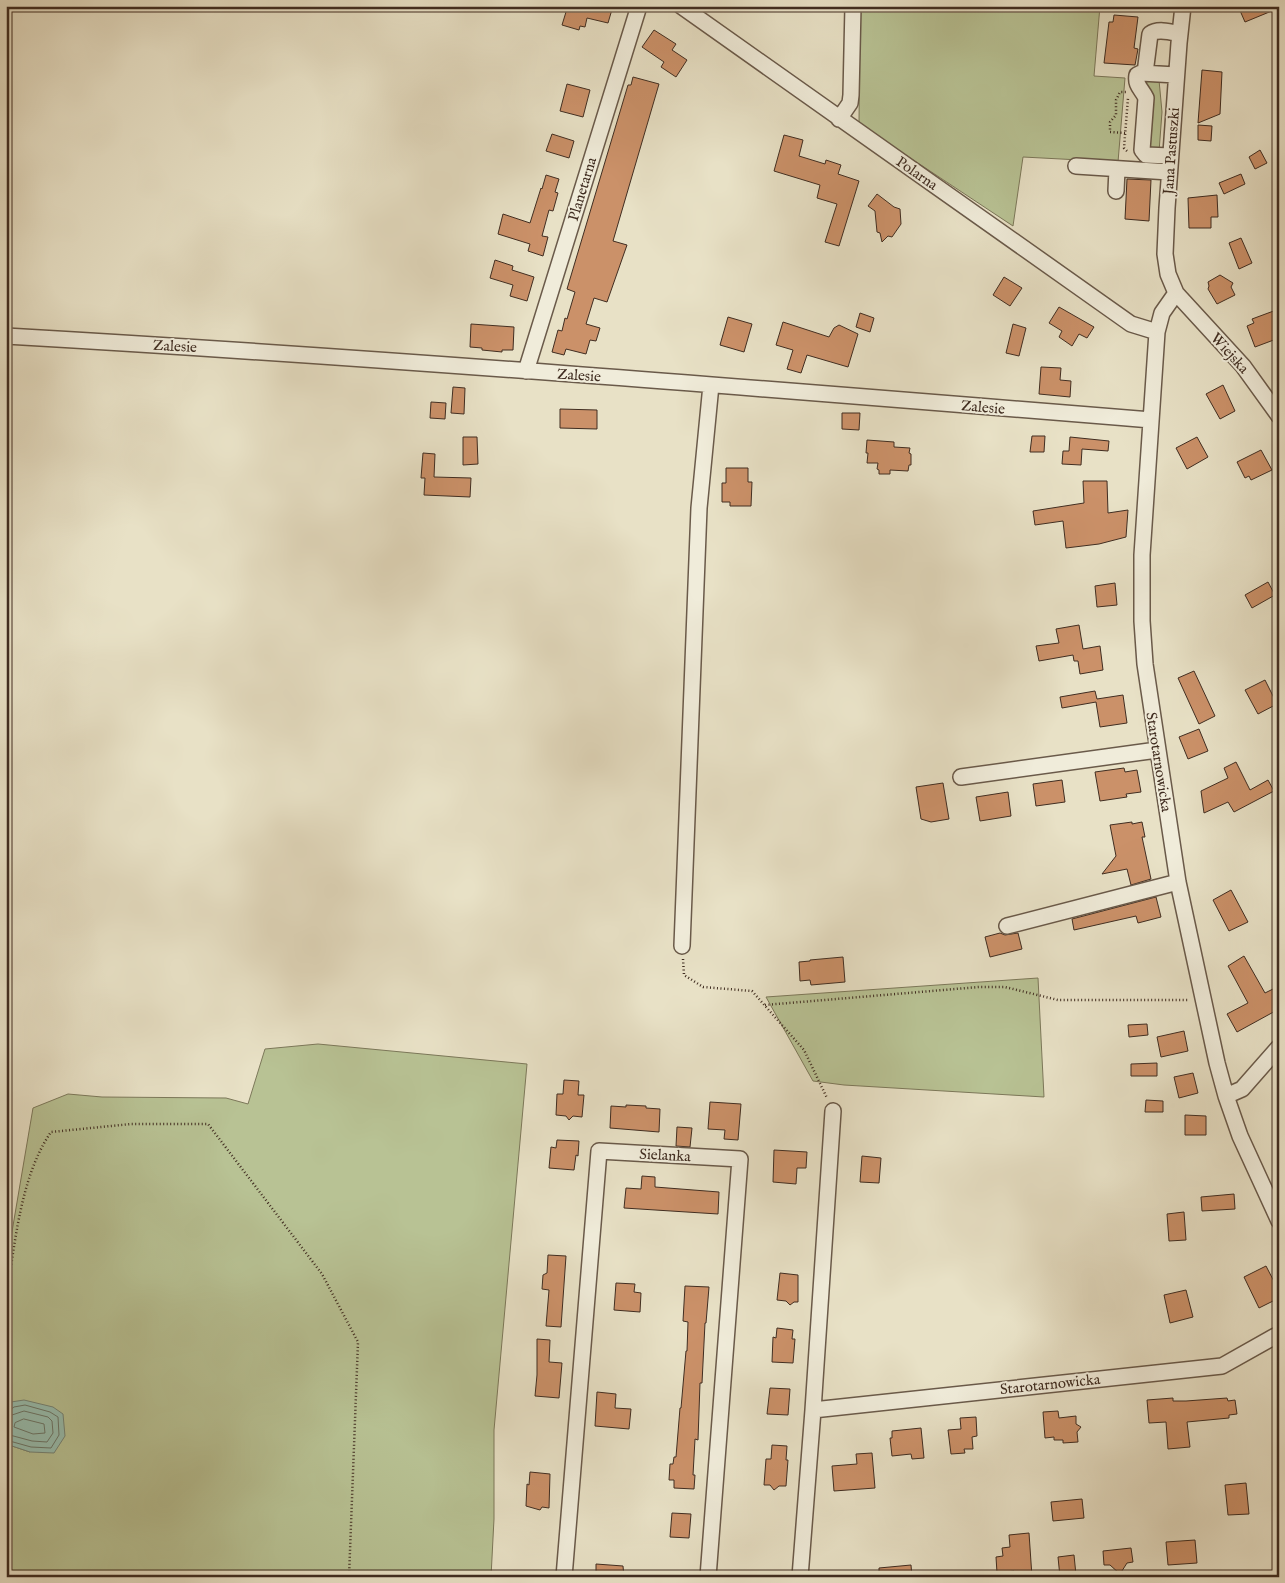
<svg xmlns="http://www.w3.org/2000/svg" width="1285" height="1583" font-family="'IM FELL English',serif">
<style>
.green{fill:#b8c294;stroke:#7c785a}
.water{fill:#98beaf;stroke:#758476}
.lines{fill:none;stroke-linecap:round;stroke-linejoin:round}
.shore{stroke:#6c7668;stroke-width:1}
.building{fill:#cb9169;stroke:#402d21}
.minor-casing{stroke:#6a5a4a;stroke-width:18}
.path{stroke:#402d21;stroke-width:2.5;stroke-dasharray:1 2.5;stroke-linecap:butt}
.minor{stroke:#f0ecda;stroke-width:15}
.labels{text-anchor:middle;stroke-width:4;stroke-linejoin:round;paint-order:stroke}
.street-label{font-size:15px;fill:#402d21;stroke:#f0ecda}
</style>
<rect width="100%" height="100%" fill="#e8e1c6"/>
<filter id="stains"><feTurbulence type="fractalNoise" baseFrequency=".004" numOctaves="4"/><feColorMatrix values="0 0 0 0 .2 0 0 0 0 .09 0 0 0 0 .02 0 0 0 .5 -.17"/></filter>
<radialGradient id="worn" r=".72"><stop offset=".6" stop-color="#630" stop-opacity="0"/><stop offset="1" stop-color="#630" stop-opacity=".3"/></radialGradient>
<path class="green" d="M860,6H1100L1094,76L1125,78L1118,162L1023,157L1013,226L859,124Z
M1142,79L1159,80L1162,112L1159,152L1149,150Z
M1038,978L1044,1097L844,1085L813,1081L766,997Z
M318,1044L527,1064L494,1430V1519L491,1577H6V1444L30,1452L6,1408V1267L33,1108L68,1094L102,1097L226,1098L248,1104L265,1049Z"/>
<path class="water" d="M24,1400L53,1407L63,1414L65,1436L54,1453L30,1452L6,1444V1408L11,1402Z"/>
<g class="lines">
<path class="shore" d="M6,1411L10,1410L14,1407L25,1405L50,1412L58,1417L59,1435L51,1448L31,1447L6,1440
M6,1417L24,1411L48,1417L52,1421L53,1433L47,1442L32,1441L6,1434
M24,1419L44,1424L45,1433L33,1434L14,1427L15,1423Z"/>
</g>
<path class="building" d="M559,6H613L608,23L587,18L585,27L580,26L579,30L562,25L566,12L558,10Z
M1238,6H1279V8L1245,22Z
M1114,15L1138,17L1134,48L1138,49L1135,65L1104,63L1109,22H1113Z
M654,30L676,44L672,50L687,60L676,77L661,67L664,62L642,47Z
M1202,70L1222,72L1220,114L1198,123Z
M633,77L659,84L613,241L627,245L607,302L594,298L586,324L600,328L596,341L590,340L586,354L566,349L564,355L552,352L558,330L562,331L565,318L567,319L575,292L567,289L628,85H631Z
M567,84L590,90L583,117L560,111Z
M1198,125L1212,126L1211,141L1198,140Z
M552,134L574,141L569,158L546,151Z
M784,135L803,140L799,156L825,164L826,160L841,165L838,174L859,181L839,246L825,242L837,204L817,198L820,185L774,171Z
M1260,150L1267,163L1255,169L1249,157Z
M1241,174L1245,184L1224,194L1219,183Z
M546,175L559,179L555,192L558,193L553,211L549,210L542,236L548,237L543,256L528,251L530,244L498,234L503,214L530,223L541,188L542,189Z
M1127,179L1151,180L1149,221L1125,219Z
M877,194L894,207L900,209L901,224L892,237L888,236L882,242L880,233L877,232L875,211L868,206Z
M1217,195L1218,217H1211V228H1189L1188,198Z
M1241,238L1252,263L1239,269L1229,243Z
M495,260L513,266L512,270L534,277L527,301L510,296L513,285L490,278Z
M1220,275L1233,283L1231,287L1235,295L1217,304L1208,289L1209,286L1208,282Z
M1004,277L1022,288L1010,306L993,295Z
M1059,307L1094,327L1087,338L1079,334L1072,346L1059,337L1062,331L1049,323Z
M1279,309V338L1255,347L1247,326L1254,323L1252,319Z
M860,313L874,318L870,332L856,327Z
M728,317L752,324L744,352L720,345Z
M783,322L829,337L834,328L839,325L858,334L848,367L807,355L801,373L787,369L793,350L776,345Z
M471,324L514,327L513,350H502V352L482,350V348L470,347Z
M1013,324L1026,328L1019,356L1006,353Z
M1041,367L1061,368L1060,380L1071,381L1070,397L1039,394Z
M1223,385L1235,411L1220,419L1206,394Z
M453,387L465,388L464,414L451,413Z
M431,402L446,403L445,419L430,418Z
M560,409L597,410V429L560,428Z
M842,413H860L859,430L842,429Z
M1032,436H1045L1044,452H1030Z
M463,437H477L478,464L463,465Z
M1070,437L1109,441L1108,451L1082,449L1081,465L1062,464L1063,451H1069Z
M1197,437L1208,457L1187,469L1176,448Z
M867,440L894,442V447L910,448L909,453L911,454V465H909L908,471L890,470V474H879V470L877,469L878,463H867L868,453H866Z
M1261,450L1272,470L1251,480L1249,476L1245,478L1237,462Z
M423,453L435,454L434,477L471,478L470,497L424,495L425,478H421Z
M726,468H748V482H752L751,506H730V502H722V483H726Z
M1083,481H1107L1108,513L1128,510L1126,537L1099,544L1066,548L1063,521L1035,525L1033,511L1084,503Z
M1268,582L1275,595L1252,608L1245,595Z
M1115,583L1117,605L1097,607L1095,586Z
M1079,625L1083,649L1100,646L1103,670L1080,674L1078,661H1074L1073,655L1039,661L1036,646L1059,643L1056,629Z
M1194,671L1215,716L1199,724L1178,678Z
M1265,680L1277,704L1258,714L1245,690Z
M1095,691L1097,699L1123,695L1127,723L1100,727L1096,702L1062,708L1060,697Z
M1199,729L1208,751L1188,759L1179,737Z
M1236,762L1250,790L1268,780L1274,791L1234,812L1228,802L1204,813L1201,791L1228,778L1224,768Z
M1124,768L1125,772L1137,770L1141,792L1126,794L1127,797L1100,801L1095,772Z
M1062,780L1065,802L1036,806L1033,784Z
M943,783L949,819L931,822L921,819L916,787Z
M1008,792L1011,816L980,821L976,797Z
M1132,822V824L1142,822L1145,837H1142L1151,879L1131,885L1127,869L1102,874L1116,856L1110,825Z
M1231,890L1248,922L1229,931L1213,900Z
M1156,897L1161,917L1138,923L1136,916L1074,930L1072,919Z
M1000,933L1005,935L1018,933L1022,949L990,957L985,937Z
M1244,956L1265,993L1279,986V1009L1237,1032L1227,1014L1248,1003L1228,966Z
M843,957L845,982L811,985L810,980L800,981L799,962L810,961V960Z
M1147,1024L1148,1035L1129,1037L1128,1025Z
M1184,1031L1188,1051L1161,1057L1157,1037Z
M1157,1063V1076H1131V1064Z
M1193,1073L1198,1093L1179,1098L1174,1077Z
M564,1080L579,1081L578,1095H584L582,1117L573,1116L569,1120L566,1116L556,1115L557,1094H563Z
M1146,1100L1163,1101V1112H1145Z
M710,1102L741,1104L738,1140L724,1139L725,1130L708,1129Z
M626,1105L646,1106V1108L660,1109L659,1132L610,1128L611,1106L626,1107Z
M1185,1115L1206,1116V1135H1185Z
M677,1127L692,1128L690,1147L676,1146Z
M557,1140L579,1141L578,1156L576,1155L574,1170L549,1168L551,1147L556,1148Z
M774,1150L807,1152L806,1168H797L796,1184L773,1182Z
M862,1156L881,1158L879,1183L860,1182Z
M642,1176L655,1177V1187L719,1192L718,1214L624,1208L626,1188L641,1189Z
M1234,1194L1235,1209L1202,1211L1201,1197Z
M1184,1212L1186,1240L1169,1241L1167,1214Z
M548,1255L566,1256L561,1327L546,1326L549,1290L542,1289L543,1275L547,1273Z
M1266,1266L1279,1291V1298L1259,1308L1244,1277Z
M780,1273L798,1275V1302H794L790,1305L786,1301L777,1300Z
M616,1283L635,1284L634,1292L641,1293L640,1312L614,1310Z
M685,1286L709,1287L706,1323H705L702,1383H700L698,1440L695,1439L693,1475H695L694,1489L674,1488V1480H669L670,1464H673L674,1457H676L680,1408H681L686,1351H687L688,1322L683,1321Z
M1186,1290L1193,1317L1170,1323L1164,1295Z
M777,1328L793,1330L792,1339H795L793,1363L772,1362L773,1337L776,1338Z
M537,1339L550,1340L549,1362L562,1363L559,1398L535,1396L537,1375Z
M770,1388L790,1389L788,1415L767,1414Z
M597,1392L616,1394L615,1408L631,1409L629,1429L595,1426Z
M1173,1398V1401H1186L1227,1398L1228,1401L1235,1400L1237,1414L1229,1415V1418L1187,1422L1190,1447L1168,1449L1166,1422L1149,1423L1147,1400Z
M1058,1411L1059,1418L1076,1416V1424L1081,1427L1077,1432L1078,1442L1063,1443V1440H1054V1437L1045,1438L1043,1412Z
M976,1417L977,1436L972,1437L973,1449H964L965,1453L951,1454L948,1430L961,1429L960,1418Z
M921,1428L924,1458L912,1459L911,1454L892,1456L890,1438H892V1431Z
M772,1445L787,1446L786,1460H788L786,1486H779L774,1490L770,1485H764L766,1459H771Z
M872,1453L875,1488L834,1491L832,1466L857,1464L856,1454Z
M530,1472L550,1474L549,1508L542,1507L540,1510L526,1506L527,1484L529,1485Z
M1246,1483L1249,1514L1228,1515L1225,1485Z
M1082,1499L1084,1518L1053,1521L1051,1502Z
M672,1513L691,1514L689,1538L670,1537Z
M1029,1533L1032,1577H1015L1014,1571L997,1573L996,1557L1003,1556L1002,1548L1010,1547L1009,1535Z
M1195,1540L1197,1563L1168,1565L1166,1542Z
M1131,1548L1133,1562L1127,1563L1120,1574L1110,1565H1104L1103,1551Z
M1074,1555L1076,1575L1060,1577L1058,1557Z
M596,1564L623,1566L624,1577H596Z
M911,1565L912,1577H879V1568Z"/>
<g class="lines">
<defs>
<path id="minor" d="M681,6L1131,324L1157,332
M1183,6L1179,43L1167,208L1165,254L1168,274L1176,293L1243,366L1279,416
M1145,73L1150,34C1158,28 1171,32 1180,34
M839,119L850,103L851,95L853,6
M1170,156L1146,155L1142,150L1146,98C1142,89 1135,86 1137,75L1141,73L1176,75
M1076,166L1169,172
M1116,191L1117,169
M1176,293L1162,313L1157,332L1142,555V621L1145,664L1178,882L1217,1063L1226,1096L1240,1136L1279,1221
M6,336C388,358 770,389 1151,420
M526,371L639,6
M961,777L1157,750
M1007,926L1178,882
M682,946L699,508L711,385
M1226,1096L1242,1089L1279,1047
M813,1410L1222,1366L1279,1334
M564,1577L599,1151L740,1159L708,1577
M800,1577L813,1410L833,1111"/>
</defs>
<use href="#minor" class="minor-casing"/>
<path class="path" d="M1125,133L1110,132V122L1116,115V100L1120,92H1127
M1127,151L1124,148L1128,98
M683,959L684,975L703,987L752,991L804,1050L827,1098
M765,1005L979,987H1005L1058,1000H1188
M6,1299C15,1245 20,1177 51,1132L131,1124H208L322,1274L358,1342L349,1577"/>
<use href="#minor" class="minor"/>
</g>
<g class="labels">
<g class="street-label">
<text transform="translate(1171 151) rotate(-86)" y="5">Jana Pastuszki</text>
<text transform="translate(917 173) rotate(35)" y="5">Polarna</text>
<text transform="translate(582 189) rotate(-73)" y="5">Planetarna</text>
<text transform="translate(175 346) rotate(3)" y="5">Zalesie</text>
<text transform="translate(1230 353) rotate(48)" y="5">Wiejska</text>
<text transform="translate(579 375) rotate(4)" y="5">Zalesie</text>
<text transform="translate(983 407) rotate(5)" y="5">Zalesie</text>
<text transform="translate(1159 762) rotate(81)" y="5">Starotarnowicka</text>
<text transform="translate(665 1155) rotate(3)" y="5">Sielanka</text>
<text transform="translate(1050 1384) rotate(-6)" y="5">Starotarnowicka</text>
</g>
</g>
<rect width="1285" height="1583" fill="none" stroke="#e8e1c6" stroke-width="25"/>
<rect x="8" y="8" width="1270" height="1568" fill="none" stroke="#402d21" stroke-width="2.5"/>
<rect x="12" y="12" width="1260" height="1558" fill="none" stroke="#402d21"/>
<rect width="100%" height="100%" filter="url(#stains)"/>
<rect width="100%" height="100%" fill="url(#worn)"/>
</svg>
